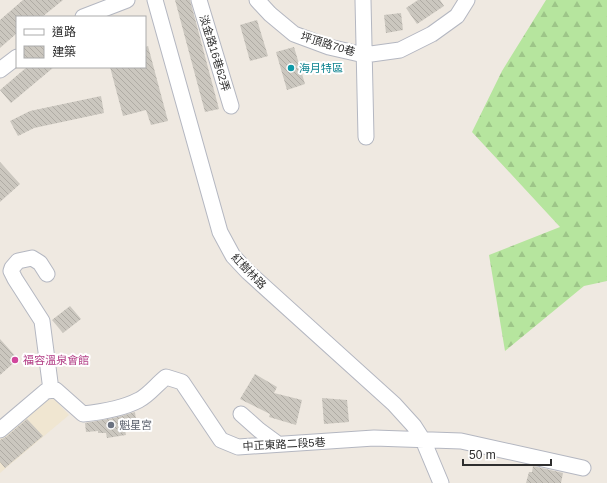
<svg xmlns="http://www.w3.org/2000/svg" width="607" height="483" font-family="Helvetica,'Noto Sans TC',sans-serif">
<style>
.education{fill:#f0e6d1}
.forest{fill:url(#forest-firs)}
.building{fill:url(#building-back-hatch)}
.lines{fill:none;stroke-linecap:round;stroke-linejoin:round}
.minor-casing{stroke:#b4b7c1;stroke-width:17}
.minor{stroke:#fff;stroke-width:15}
.culture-dot{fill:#0f9aa8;stroke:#fff;stroke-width:1.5}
.hotel-dot{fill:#d1479c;stroke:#fff;stroke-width:1.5}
.worship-dot{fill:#6b7280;stroke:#fff;stroke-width:1.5}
.labels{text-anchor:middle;stroke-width:4;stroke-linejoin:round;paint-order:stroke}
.street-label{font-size:11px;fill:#2e2e2e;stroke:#fff}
.culture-label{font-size:11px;fill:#0d838f;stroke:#fff;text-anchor:start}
.hotel-label{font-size:11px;fill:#b23c85;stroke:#fff;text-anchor:start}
.worship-label{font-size:11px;fill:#5b616d;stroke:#fff;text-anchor:start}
</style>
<defs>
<pattern id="forest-firs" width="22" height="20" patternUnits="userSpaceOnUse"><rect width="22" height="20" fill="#b6e59e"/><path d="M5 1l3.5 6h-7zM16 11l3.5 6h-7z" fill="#9dc588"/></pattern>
<pattern id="building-back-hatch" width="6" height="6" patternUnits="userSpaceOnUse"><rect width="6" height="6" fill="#cbc7bf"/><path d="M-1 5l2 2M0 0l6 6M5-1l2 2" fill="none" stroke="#afaba4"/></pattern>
</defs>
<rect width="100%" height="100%" fill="#efe9e1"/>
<path class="education" d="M54,399L69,415L0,473V439L46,400Z"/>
<path class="forest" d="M546,0H607V281L584,286L505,351L489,255L560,227L472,132L502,71Z"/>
<path class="building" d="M23,0H63L42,17H17V33L0,48V20Z
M175,0H190L219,109L205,112Z
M418,0H440L444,6L417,24L406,8Z
M401,13L403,30L386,33L384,15Z
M257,20L268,56L250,61L240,25Z
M148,46L168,121L151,125L146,110L123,116L110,67H145V47Z
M294,47L305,84L287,90L276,52Z
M27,67H54L11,103L0,90Z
M101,96L104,113L34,128L18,136L10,121L30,111Z
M0,162L20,184L0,202Z
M70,306L81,319L63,333L52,320Z
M0,339L18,359L0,375Z
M255,374L277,387L274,393L302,400L296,425L269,417L270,414L240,399Z
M322,398L347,400L349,422L324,424Z
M135,412L137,428L125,430L126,435L107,438L106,433H98V431L86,432L85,423L114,418Z
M27,419L43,436L5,468L0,462V440L6,437Z
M533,466L563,473L561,483H526L529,472H532Z"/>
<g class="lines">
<defs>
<path id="minor" d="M155,0L220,232L233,256L248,272L394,404L414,426L423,440L441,483
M199,0L231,106
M257,0L270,14L294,34L329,47L364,55L400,50L432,34L457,16L467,0
M363,0L366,137
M83,17L127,0
M0,70L17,57
M47,274L40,263L32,258L18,261L12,268L11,271L15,279L42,321L51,390
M241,414L259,430L278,444
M0,430L46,391L56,390L83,414C102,412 122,409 139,400C149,395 157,384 166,377L182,382L221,440L238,447L374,438L461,441L583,468"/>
</defs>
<use href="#minor" class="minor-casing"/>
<use href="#minor" class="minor"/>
</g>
<circle class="culture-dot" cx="291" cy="68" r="4"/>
<circle class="hotel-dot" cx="15" cy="360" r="4"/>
<circle class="worship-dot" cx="111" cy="425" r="4"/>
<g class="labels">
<g class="street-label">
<text transform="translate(328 44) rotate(17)" y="4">坪頂路70巷</text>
<text transform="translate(215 53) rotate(73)" y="4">淡金路16巷62弄</text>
<text transform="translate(249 271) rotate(46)" y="4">紅樹林路</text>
<text transform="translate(284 444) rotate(-3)" y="4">中正東路二段5巷</text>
</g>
<g class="culture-label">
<text x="299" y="72">海月特區</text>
</g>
<g class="hotel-label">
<text x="23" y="364">福容溫泉會館</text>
</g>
<g class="worship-label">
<text x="119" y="429">魁星宮</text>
</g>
</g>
<rect x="16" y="16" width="130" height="52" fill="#ffffff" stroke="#ababab"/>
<rect x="24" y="29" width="20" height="6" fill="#ffffff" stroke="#ababab"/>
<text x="52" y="36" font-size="12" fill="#2e2e2e">道路</text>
<rect x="24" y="46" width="20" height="12" fill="url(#building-back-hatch)" stroke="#ababab"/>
<text x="52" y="56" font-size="12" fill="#2e2e2e">建築</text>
<path d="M463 459v6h88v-6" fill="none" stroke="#2e2e2e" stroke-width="2"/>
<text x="469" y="459" font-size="12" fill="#2e2e2e" stroke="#ffffff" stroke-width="3" paint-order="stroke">50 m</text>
</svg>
